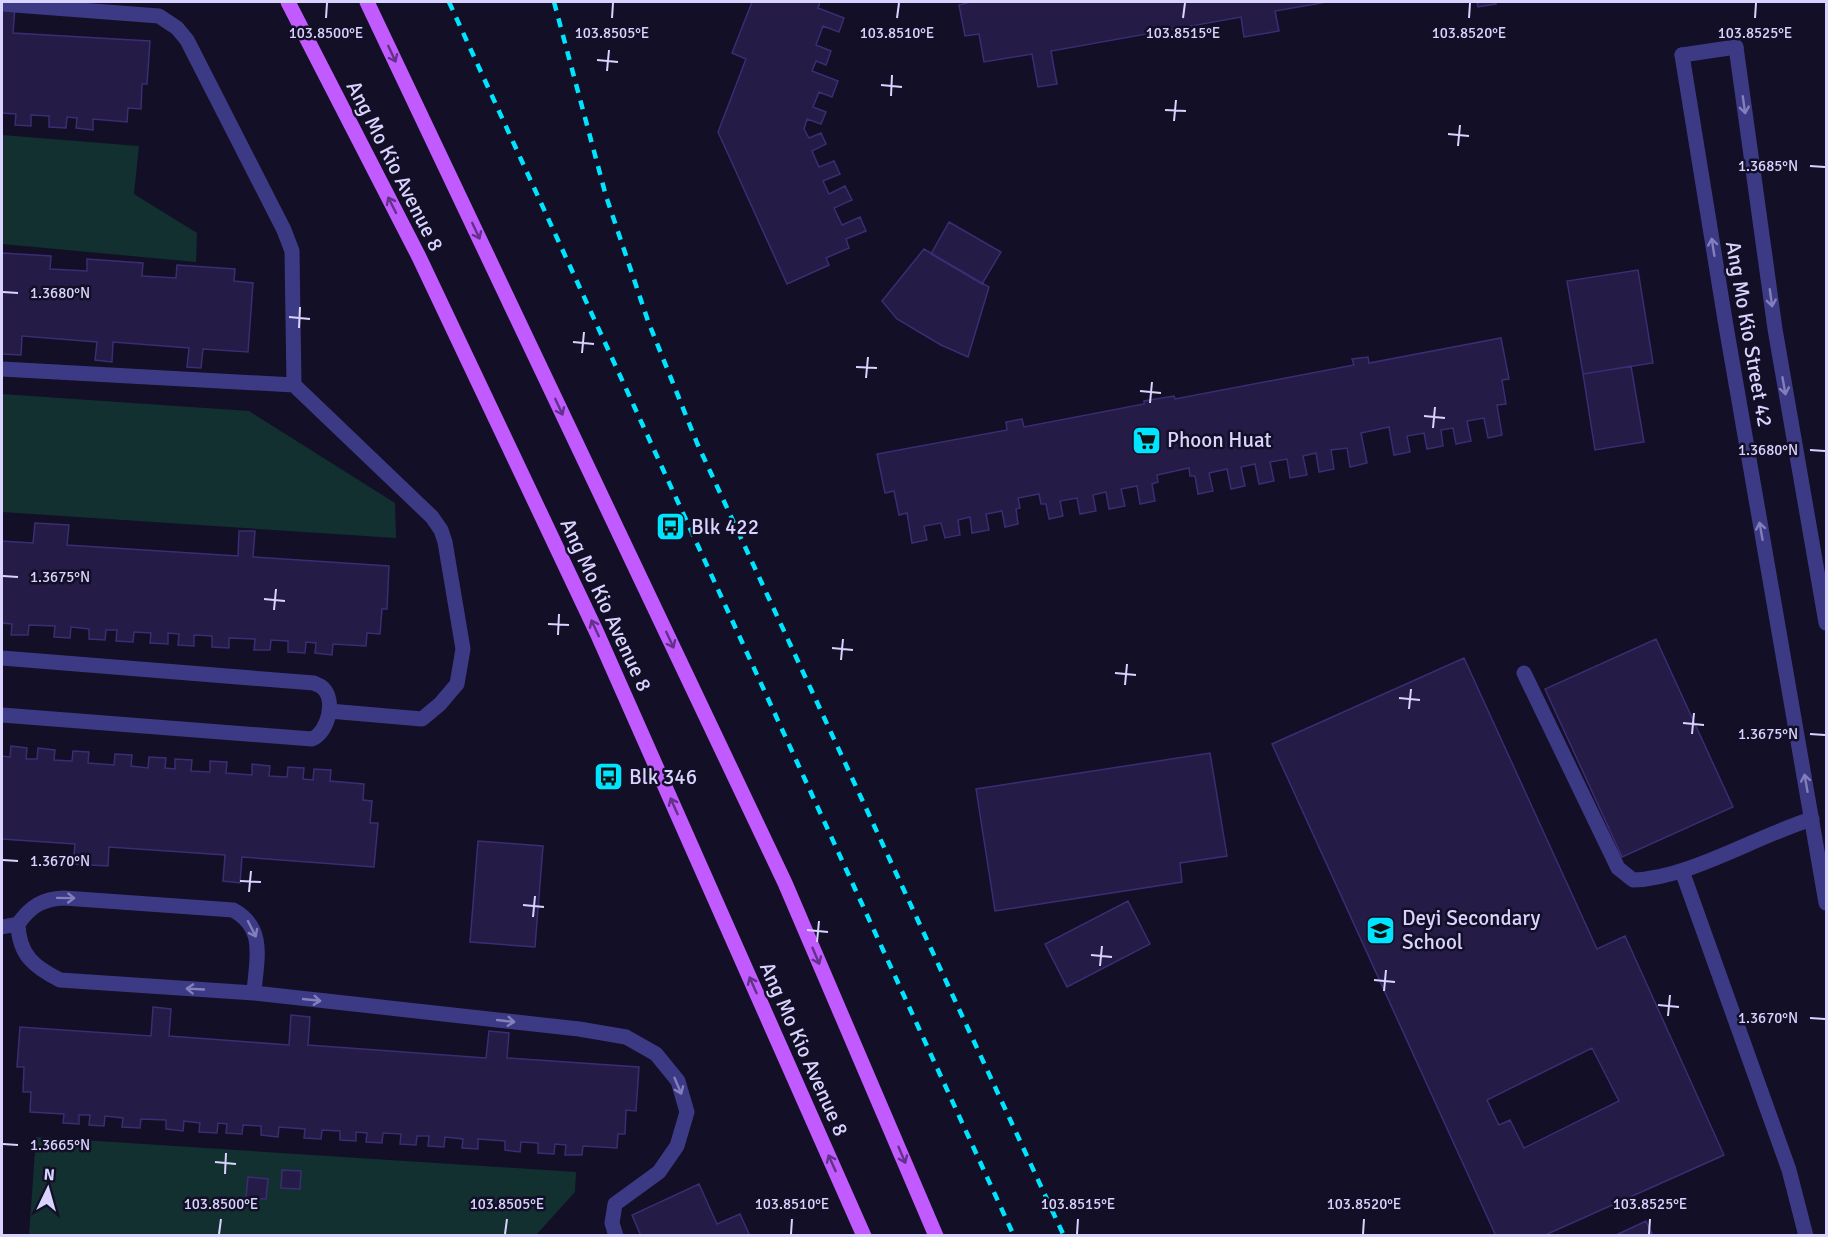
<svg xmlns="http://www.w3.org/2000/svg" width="1828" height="1237" font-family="Signika,sans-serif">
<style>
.green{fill:#12302f}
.building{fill:#241b47;stroke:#3b2d73;stroke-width:1.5;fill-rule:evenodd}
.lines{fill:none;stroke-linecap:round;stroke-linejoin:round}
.lane{stroke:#3d3a85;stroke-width:15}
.street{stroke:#3d3a85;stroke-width:15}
.primary{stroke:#c25bff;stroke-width:15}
.rail{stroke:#00e5ff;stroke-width:4.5;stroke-dasharray:9 8;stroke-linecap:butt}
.oneway{stroke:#623188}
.oneway2{stroke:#837fbc}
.ticks{fill:none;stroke:#d9d4ff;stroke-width:2}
.labels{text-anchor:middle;stroke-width:5;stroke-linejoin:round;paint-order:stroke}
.street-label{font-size:21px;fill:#d9d4ff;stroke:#130f26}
.poi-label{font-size:21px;fill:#d9d4ff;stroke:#130f26;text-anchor:start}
.ticks-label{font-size:15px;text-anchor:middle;fill:#d9d4ff;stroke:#130f26;stroke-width:5;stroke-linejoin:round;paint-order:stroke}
</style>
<rect width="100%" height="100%" fill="#130f26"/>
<path class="green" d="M2,135L139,146L134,194L197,233L196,262L2,244Z
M2,394L249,411L395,503L396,538L2,512Z
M36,1137L576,1172L575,1192L536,1235L29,1236Z"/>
<path class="building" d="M752,2H820L818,8L844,18L839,32L823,26L816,45L831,51L826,65L816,61L812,71L838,81L832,97L819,92L813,107L826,112L821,124L807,119L804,129L809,138L821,133L826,144L812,151L819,167L834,161L840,174L823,181L829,194L845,186L852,200L834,208L842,225L860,217L866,231L846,239L849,248L826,258L829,265L787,284L718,132L746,59L732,53Z
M971,2H1327L1275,11L1279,31L1244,37L1241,17L1051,51L1057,84L1038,87L1032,54L984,62L979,34L965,36L959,5Z
M1477,2H1495L1496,4L1478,7Z
M2,5L15,7L13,33L150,41L147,84H142L141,109L128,108L127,122L93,119V130L76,128L77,118L67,117L66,128L49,127V116L31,115V126L15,125L16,114L2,113Z
M949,222L1001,252L982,284L931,254Z
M924,249L989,287L968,357L941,345L897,319L882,301Z
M2,253L51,256L50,269L87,271V259L143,263L142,276L176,278L177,265L235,269L234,281L253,283L248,352L203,349L201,368L187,367L189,348L113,342L112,362L95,360L97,342L22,336L21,355L2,354Z
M1638,270L1653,363L1583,374L1567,281Z
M1501,338L1509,379L1502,380L1506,404L1497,405L1502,435L1488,438L1484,418L1467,421L1471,441L1456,444L1453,428L1441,430L1443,446L1427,449L1424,433L1407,436L1410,452L1394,455L1389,427L1361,433L1367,463L1350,467L1347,448L1331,450L1334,469L1319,472L1316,453L1303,456L1307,475L1290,478L1287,459L1270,462L1274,481L1259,484L1255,464L1241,467L1245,486L1231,489L1227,469L1209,473L1213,491L1198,494L1195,476H1190L1189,468L1157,475L1158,482L1152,484L1155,501L1140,504L1137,486L1121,489L1125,506L1109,509L1106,492L1093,495L1096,511L1080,514L1077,498L1060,501L1063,516L1049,519L1046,504H1041L1039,494L1018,498L1020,508L1016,509L1018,524L1005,527L1002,511L986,514L989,530L972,533L970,517L958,520L960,535L945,538L941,523L924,526L927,540L912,543L907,513L899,515L894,491L885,493L877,454L1007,430L1006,422L1022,419L1024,427L1144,404V401L1174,396L1175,399L1354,365L1352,359L1368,357L1369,363Z
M1631,366L1644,442L1595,450L1583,374Z
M35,523L69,525L67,545L238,556L239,531H255L253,557L389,566L387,609H382L380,634L367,633L366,646L333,644L332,655L315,653L316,643L306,642L305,653L288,652V641L271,640L270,650H254L255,639L229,638V648L212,647V636L194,635V646L178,645L179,634L168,633V644L150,643L151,633L134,632L133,642L116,641L117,630H106L105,640L89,639V629L71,627L70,638L54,637L55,626L29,625L28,635H11L12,624L2,623V541L33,543Z
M1656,639L1733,807L1622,857L1545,689Z
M1464,658L1597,949L1625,936L1724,1155L1543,1236H1496L1272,744ZM1592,1048L1619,1101L1524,1148L1510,1120L1499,1125L1487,1100Z
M11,746L27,748L26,759H37L38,748L55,750L54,760L72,761L73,751L89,752L88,763L114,765L115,754L132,755L131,766L148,768L149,757L166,758L165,768L175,769V759L192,760L191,771L210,772V761L227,762L226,773L252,775V764L270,766L269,776L287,777L288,767L304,768L303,779L313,780L314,769L331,770L330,781L364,784L363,800L372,801L370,823H378L374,867L242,857L240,883L223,881L225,855L109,847L108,866L73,864L75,844L2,839V756L10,757Z
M1210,753L1227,856L1180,863L1182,882L995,911L976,789Z
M478,841L543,846L535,947L470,942Z
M1128,901L1150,944L1067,987L1045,944Z
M153,1007L171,1009L169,1036L289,1045L291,1015L310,1017L308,1045L486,1058L489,1031L509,1033L507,1058L639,1067L636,1111L626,1110L625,1134H618L617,1148L583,1146L582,1155H565L566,1145L555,1144L554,1154L538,1153V1143L521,1142L520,1152L505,1150V1141L478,1139V1149L462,1148L463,1139L445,1137L444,1147L428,1146L429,1136H417L416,1145L400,1144L401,1134L383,1133L382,1143L366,1142L367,1133L356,1132V1141L340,1140V1131L322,1130L321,1139L304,1138L305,1129L279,1127L278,1137L261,1135V1126L243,1125L242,1134L226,1133L227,1124L218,1123L217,1133L199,1132L200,1123L184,1121L183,1131L166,1129V1120L141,1119L140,1128L122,1127L123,1118L105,1116L104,1126L89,1125L90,1115H79V1124L63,1123L64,1114L30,1112L31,1092H23L24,1067H17L20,1027L151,1036Z
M282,1170L301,1171L300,1189L281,1188Z
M248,1177L268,1179L266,1199L246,1198Z
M699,1184L717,1224L740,1214L750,1236H641L632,1215Z
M1646,1221L1653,1236H1614Z"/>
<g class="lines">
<path class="lane" d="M2,4L159,16L177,28L187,40L284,230L292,251L294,385
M1682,55L1736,47
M2,369L294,385L432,517L441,530L445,542L463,649L457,684L440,704L422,719L329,711
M2,658L314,683C317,685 320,685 323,688C336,701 328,732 312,739L2,715
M1524,673L1618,868L1633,880C1690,878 1756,836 1812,819
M1682,871L1789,1170L1806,1236
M2,927L18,924
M254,993C256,961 267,928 233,910L64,898C42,899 31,906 18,924C19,955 34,967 60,980L254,993L579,1029L626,1037L656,1054L678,1081L687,1112L677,1146L659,1172L615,1204L612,1223L616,1236"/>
<path class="street" d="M1736,47L1775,329L1826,623
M1682,55L1726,326L1826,903"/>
<path class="primary" d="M288,2L419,257L597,633L864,1236
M367,2L785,883L936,1236"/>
<path class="rail" d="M449,2L1014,1236
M554,2L606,196L648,321L697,443L1064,1236"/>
</g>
<defs><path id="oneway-shaft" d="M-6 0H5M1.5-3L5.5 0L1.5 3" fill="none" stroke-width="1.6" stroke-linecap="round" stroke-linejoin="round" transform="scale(1.5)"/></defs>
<g class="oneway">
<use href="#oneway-shaft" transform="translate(392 54) rotate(65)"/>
<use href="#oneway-shaft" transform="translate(392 205) rotate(-117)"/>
<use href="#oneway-shaft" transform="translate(476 231) rotate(65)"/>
<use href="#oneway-shaft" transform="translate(559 407) rotate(65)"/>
<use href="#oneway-shaft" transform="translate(595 628) rotate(-115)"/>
<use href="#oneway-shaft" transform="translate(670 640) rotate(65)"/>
<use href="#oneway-shaft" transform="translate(674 806) rotate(-114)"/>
<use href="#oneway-shaft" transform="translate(816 956) rotate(67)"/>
<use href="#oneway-shaft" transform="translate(753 985) rotate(-114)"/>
<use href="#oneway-shaft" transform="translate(902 1155) rotate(67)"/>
<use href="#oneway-shaft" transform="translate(832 1163) rotate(-114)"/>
</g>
<g class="oneway2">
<use href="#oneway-shaft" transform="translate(1744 105) rotate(82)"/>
<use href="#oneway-shaft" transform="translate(1713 247) rotate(-99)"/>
<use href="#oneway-shaft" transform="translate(1771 298) rotate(82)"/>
<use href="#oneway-shaft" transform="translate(1784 386) rotate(80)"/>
<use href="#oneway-shaft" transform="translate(1761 531) rotate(-100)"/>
<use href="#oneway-shaft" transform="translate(1806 783) rotate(-100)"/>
<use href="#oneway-shaft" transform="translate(66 898) rotate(1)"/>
<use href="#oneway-shaft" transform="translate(252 929) rotate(63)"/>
<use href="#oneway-shaft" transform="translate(195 989) rotate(-177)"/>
<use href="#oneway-shaft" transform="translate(312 1000) rotate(6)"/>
<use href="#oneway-shaft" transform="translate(506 1021) rotate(6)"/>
<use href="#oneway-shaft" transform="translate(678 1086) rotate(67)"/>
</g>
<path class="ticks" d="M326,18L327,3M612,18L613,3M897,18L899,3M1183,18L1185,3M1469,18L1470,3M1755,18L1756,3M597,60L618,62M607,71L609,50M881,85L902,87M891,96L892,75M1165,110L1186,111M1174,121L1176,100M1448,134L1469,136M1458,146L1460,125M1810,166L1825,167M3,292L18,293M289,317L310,319M299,328L300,307M573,342L594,344M582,353L584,332M856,367L877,368M866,378L868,357M1140,391L1161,393M1150,403L1152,382M1424,416L1445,418M1433,428L1435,407M1810,450L1825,451M3,576L18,577M264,599L285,601M274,610L276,589M548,624L569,625M558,635L559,614M832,648L853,650M841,660L843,639M1115,673L1136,675M1125,685L1127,664M1399,698L1420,700M1409,709L1411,689M1683,723L1704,725M1692,734L1694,713M1810,734L1825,735M3,860L18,861M240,881L261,882M249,892L251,871M523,905L544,907M533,917L535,896M807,930L828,932M817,942L819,921M1091,955L1112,957M1100,966L1102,946M1374,980L1395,982M1384,991L1386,970M1658,1005L1679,1007M1668,1016L1670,995M1810,1018L1825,1019M3,1144L18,1145M215,1162L236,1164M225,1174L226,1153M219,1234L221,1219M505,1234L507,1219M791,1234L792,1219M1077,1234L1078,1219M1363,1234L1364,1219M1649,1234L1650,1219"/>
<defs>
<symbol id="supermarket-square" viewBox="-11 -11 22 22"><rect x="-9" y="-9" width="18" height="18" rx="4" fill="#00e5ff" stroke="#130f26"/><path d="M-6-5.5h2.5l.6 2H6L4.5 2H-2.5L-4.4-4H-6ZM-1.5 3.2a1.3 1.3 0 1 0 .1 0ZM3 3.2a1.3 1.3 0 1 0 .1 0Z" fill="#111"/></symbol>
<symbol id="bus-square" viewBox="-11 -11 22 22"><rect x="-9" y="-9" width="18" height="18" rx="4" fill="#00e5ff" stroke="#130f26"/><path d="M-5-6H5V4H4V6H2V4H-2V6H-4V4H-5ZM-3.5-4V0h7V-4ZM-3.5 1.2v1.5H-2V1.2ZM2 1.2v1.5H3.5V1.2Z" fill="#111"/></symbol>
<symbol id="school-square" viewBox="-11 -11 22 22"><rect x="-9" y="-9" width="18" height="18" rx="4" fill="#00e5ff" stroke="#130f26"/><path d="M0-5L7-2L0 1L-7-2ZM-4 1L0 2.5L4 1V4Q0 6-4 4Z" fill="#111"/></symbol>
</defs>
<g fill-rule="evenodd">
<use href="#supermarket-square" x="1130" y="424" width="33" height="33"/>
<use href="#bus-square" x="654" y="510" width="33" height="33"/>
<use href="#bus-square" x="592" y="760" width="33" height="33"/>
<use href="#school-square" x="1364" y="914" width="33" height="33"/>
</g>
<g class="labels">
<g class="street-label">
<text transform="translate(395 166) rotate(63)" y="7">Ang Mo Kio Avenue 8</text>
<text transform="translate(1749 334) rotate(80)" y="7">Ang Mo Kio Street 42</text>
<text transform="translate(606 605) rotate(65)" y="7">Ang Mo Kio Avenue 8</text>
<text transform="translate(804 1049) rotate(66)" y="7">Ang Mo Kio Avenue 8</text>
</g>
<g class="poi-label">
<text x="1167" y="447">Phoon Huat</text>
<text x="691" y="534">Blk 422</text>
<text x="629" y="784">Blk 346</text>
<text x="1402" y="925">Deyi Secondary<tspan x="1402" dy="24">School</tspan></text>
</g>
</g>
<g class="ticks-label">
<text x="326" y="38">103.8500°E</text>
<text x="612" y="38">103.8505°E</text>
<text x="897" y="38">103.8510°E</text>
<text x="1183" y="38">103.8515°E</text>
<text x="1469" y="38">103.8520°E</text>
<text x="1755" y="38">103.8525°E</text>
<text x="1768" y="171">1.3685°N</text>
<text x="60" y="298">1.3680°N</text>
<text x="1768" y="455">1.3680°N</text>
<text x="60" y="582">1.3675°N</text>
<text x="1768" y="739">1.3675°N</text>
<text x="60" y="866">1.3670°N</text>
<text x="1768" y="1023">1.3670°N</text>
<text x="60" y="1150">1.3665°N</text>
<text x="221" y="1209">103.8500°E</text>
<text x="507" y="1209">103.8505°E</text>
<text x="792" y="1209">103.8510°E</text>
<text x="1078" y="1209">103.8515°E</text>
<text x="1364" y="1209">103.8520°E</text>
<text x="1650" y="1209">103.8525°E</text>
</g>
<rect width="1828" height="1237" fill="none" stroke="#d9d4ff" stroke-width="6"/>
<g transform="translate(48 1189) rotate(5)" stroke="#130f26" stroke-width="4.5" paint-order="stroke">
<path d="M0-4.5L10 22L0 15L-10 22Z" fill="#d9d4ff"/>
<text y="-9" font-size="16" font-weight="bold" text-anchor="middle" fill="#d9d4ff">N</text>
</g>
</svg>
